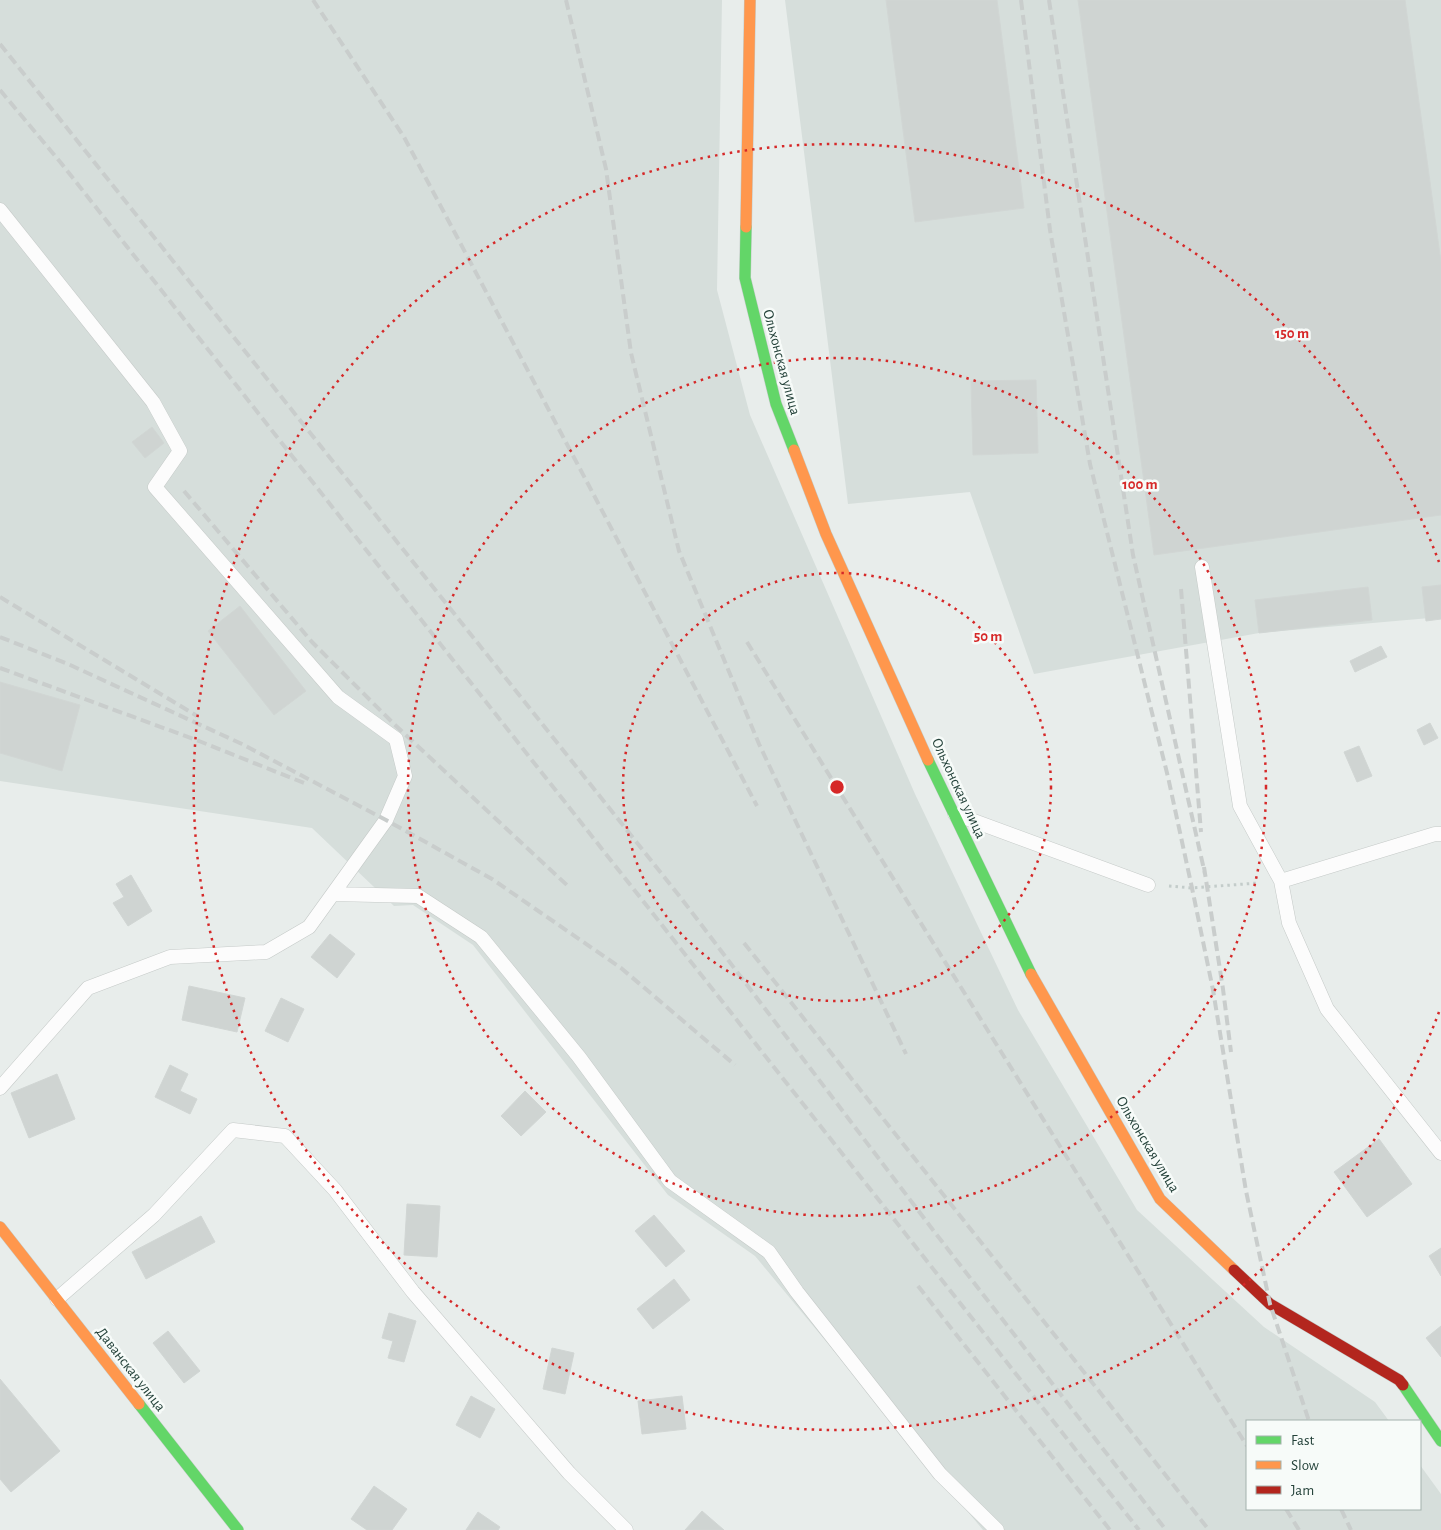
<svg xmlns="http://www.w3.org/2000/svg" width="1441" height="1530" font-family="'Alegreya Sans',sans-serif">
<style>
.built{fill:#d6dedb}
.building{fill:#cfd4d2;stroke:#d1d6d4}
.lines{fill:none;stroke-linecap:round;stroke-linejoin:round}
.lane-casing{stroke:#c5cac8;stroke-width:15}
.fast-casing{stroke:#c3cbc8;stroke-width:12}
.slow-casing{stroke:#c3cbc8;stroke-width:12}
.jam-casing{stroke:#c3cbc8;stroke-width:12}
.path{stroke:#c3ccca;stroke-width:3;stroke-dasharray:2.5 4;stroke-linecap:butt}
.lane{stroke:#fcfcfc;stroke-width:14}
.fast{stroke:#63d668;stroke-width:11}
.slow{stroke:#ff974d;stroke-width:11}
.jam{stroke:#b3261e;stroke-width:11}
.rail{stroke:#c9cdcc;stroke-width:4;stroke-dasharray:10 5;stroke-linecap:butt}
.ring{fill:none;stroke:#d62828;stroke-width:2.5;stroke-dasharray:2.5 5}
.labels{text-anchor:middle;stroke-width:5;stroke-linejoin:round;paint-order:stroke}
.street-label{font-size:15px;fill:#24423a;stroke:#f7fbf9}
.centre{fill:#d62828;stroke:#f7fbf9;stroke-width:2.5}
.ring-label{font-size:15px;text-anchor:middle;font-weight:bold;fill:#d62828;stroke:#f7fbf9;stroke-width:5;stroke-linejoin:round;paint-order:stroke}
</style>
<rect width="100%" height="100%" fill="#e8edeb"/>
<path class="built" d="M0,0H722L717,290L750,415L915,794L1018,1010L1137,1210L1264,1327L1375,1402L1389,1421H1247V1509H1420V1465L1441,1494V1530H983L755,1256L668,1195L473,945L413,905L394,906L312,828L0,781Z
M785,0H1441V617L1259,633L1034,674L970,492L848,504Z"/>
<path class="building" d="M886,0H997L1024,208L915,222Z
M1078,0H1405L1441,262V515L1154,555Z
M1036,380L1038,453L973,455L971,381Z
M152,427L164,443L145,458L132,442Z
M1441,585V619L1426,621L1422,587Z
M1368,587L1372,620L1259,633L1255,600Z
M240,606L306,691L274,715L208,631Z
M1381,646L1387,657L1355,672L1350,661Z
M0,682L80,705L62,771L0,753Z
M1430,723L1438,738L1424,745L1417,730Z
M1359,746L1372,776L1357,782L1344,752Z
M131,875L152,911L128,926L113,903L124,897L116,884Z
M330,934L355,954L337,978L311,957Z
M189,986L245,998L237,1032L182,1020Z
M281,998L304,1009L288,1042L265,1031Z
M170,1065L188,1074L180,1091L197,1099L190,1114L155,1097Z
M57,1074L75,1119L29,1138L11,1093Z
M525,1091L546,1112L521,1136L501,1116Z
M1379,1139L1412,1184L1367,1217L1334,1172Z
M407,1204L440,1206L437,1257L404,1255Z
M654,1215L685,1251L666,1267L635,1231Z
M201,1216L215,1242L146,1279L132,1252Z
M1441,1248V1276L1429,1256Z
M674,1279L690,1300L653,1329L637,1309Z
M389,1313L416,1321L404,1362L388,1358L393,1341L382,1338Z
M1441,1326V1357L1426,1338Z
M168,1331L200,1371L184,1383L153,1343Z
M552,1348L574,1353L565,1394L543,1389Z
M0,1379L60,1451L11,1492L0,1479Z
M471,1396L495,1409L480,1438L456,1425Z
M682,1396L686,1429L642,1434L638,1401Z
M374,1486L407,1509L392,1530H367L351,1519Z
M702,1511L724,1530H685Z
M478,1512L500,1527L498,1530H466Z"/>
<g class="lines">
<defs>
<path id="lane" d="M0,210L153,402L180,451L155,487L338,697L396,739L405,776L386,820L309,927L266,952L170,957L88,988L0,1088
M1202,567L1240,806L1281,881L1435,834H1441
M955,814L1148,885
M1281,881L1289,923L1327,1009L1441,1153
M333,894L418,896L481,937L579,1057L670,1181L769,1252L797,1292L940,1474L997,1530
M57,1299L154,1215L233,1130L285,1136L335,1190L413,1292L569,1473L626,1530"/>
<path id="fast" d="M746,227L745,278L776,404L794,450
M928,760L1031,974
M1403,1385L1441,1441
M139,1404L238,1530"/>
<path id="slow" d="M746,227L750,0
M794,450L826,534L928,760
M1031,974L1160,1199L1234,1270
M0,1227L139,1404"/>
<path id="jam" d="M1234,1270L1270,1304L1399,1380L1403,1385"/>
</defs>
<use href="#lane" class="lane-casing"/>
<use href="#fast" class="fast-casing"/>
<use href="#slow" class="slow-casing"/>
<use href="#jam" class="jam-casing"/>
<path class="path" d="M1169,886L1192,888L1258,883"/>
<use href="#lane" class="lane"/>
<use href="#fast" class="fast"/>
<use href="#slow" class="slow"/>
<use href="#jam" class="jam"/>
<path class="rail" d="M313,0L404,137L587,482L757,806
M566,0L606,169L631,353L679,551L759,744L906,1054
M1021,0L1050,230L1090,464L1168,777L1192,888L1213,990L1246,1191L1270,1304L1309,1421
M1049,0L1133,555L1205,874
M0,44L681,898L933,1230L1166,1530
M0,90L61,163L1139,1530
M184,491L312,642L394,724L569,887
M1181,589L1201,832
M0,597L197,716
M0,637L68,664L242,744L386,820L492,879L621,968L735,1065
M747,642L917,917L1247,1446
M0,668L199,741L304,783
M1204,867L1223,989L1231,1052
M744,943L1209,1530
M918,1286L1110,1530
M1286,1509L1299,1530
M1341,1509L1351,1530"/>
</g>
<g class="ring">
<circle cx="837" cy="787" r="214"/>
<circle cx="837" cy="787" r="429"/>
<path d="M1439 1012A643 643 0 1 1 1439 562"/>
</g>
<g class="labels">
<g class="street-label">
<text transform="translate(782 362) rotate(75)" y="5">Ольхонская улица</text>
<text transform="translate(959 788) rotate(65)" y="5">Ольхонская улица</text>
<text transform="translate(1148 1144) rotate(59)" y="5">Ольхонская улица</text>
<text transform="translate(131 1369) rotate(52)" y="5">Даванская улица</text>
</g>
</g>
<circle cx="837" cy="787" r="8" class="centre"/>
<g class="ring-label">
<text x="1292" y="338">150 m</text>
<text x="1140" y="489">100 m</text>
<text x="988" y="641">50 m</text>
</g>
<rect x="1246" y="1420" width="175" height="90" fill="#f7fbf9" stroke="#a3b1ad"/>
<rect x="1256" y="1436" width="25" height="8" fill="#63d668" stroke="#a3b1ad"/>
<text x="1291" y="1445" font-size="15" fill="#24423a">Fast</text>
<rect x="1256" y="1461" width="25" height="8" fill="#ff974d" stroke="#a3b1ad"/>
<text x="1291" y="1470" font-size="15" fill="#24423a">Slow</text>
<rect x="1256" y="1486" width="25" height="8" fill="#b3261e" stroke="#a3b1ad"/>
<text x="1291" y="1495" font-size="15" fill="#24423a">Jam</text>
</svg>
